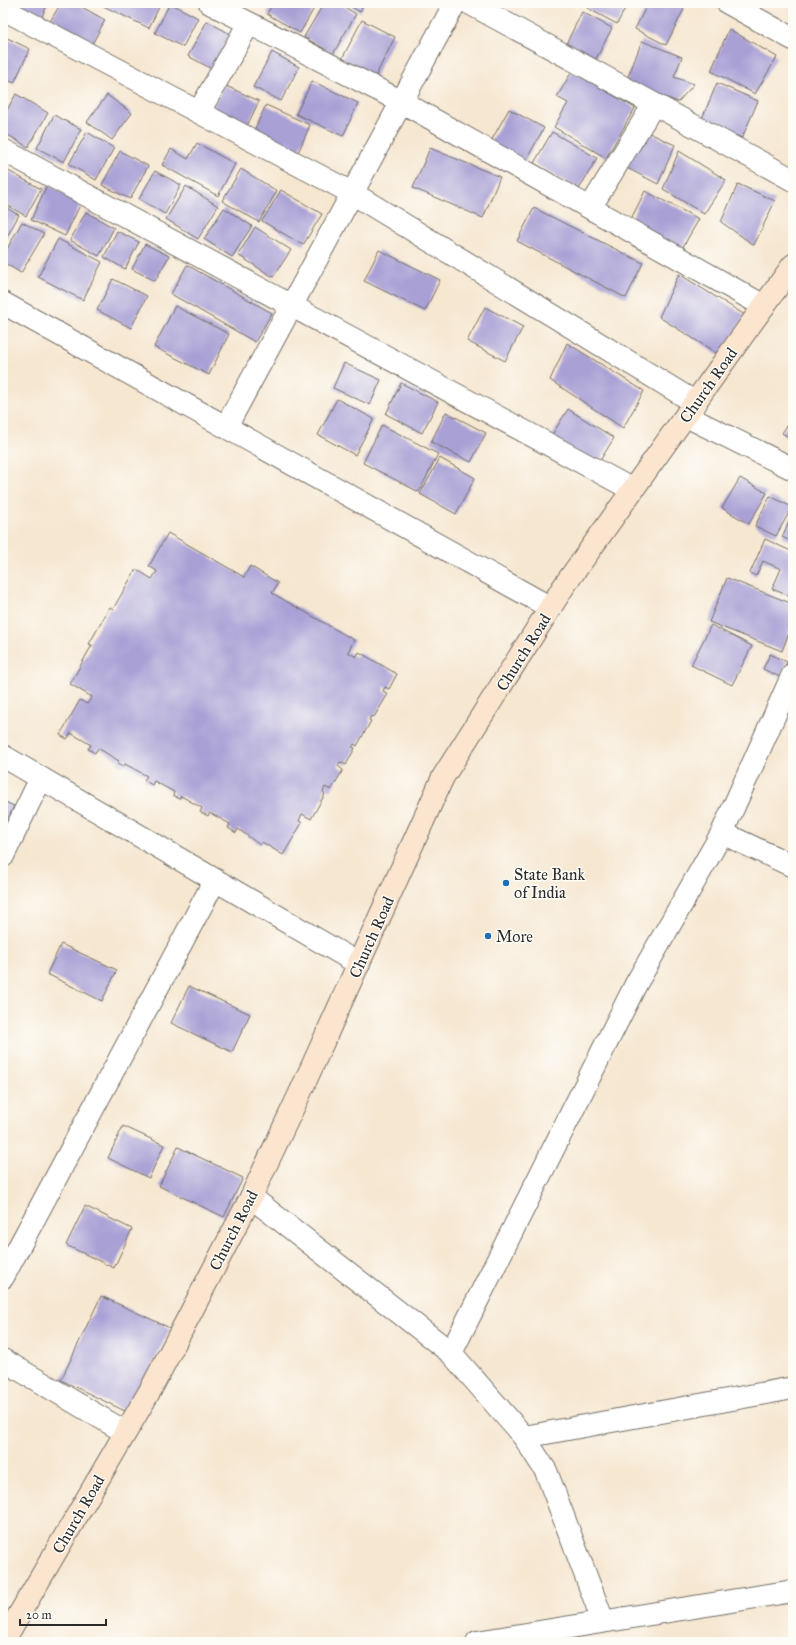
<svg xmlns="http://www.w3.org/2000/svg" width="796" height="1645" font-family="'IM FELL Great Primer',serif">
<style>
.building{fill:#a9a0d5}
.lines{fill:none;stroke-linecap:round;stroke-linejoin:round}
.minor-casing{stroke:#726d65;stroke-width:24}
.secondary-casing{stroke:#726d65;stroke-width:24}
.minor{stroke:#fff;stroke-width:22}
.secondary{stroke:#fbe5cf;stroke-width:22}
.poi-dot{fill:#1f6fb2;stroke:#fdfcf7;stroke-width:1.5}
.labels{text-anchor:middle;stroke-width:3;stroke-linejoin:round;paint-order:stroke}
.street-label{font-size:16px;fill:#2b2b2b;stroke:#fdfcf7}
.poi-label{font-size:16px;fill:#2b2b2b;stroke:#fdfcf7;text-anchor:start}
</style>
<rect width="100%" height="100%" fill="#fdfcf7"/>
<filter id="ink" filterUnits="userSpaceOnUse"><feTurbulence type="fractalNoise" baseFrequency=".025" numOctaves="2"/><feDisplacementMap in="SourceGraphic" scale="8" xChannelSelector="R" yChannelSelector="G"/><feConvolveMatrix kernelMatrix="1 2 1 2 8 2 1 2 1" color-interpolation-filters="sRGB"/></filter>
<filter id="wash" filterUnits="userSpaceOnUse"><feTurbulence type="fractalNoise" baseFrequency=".012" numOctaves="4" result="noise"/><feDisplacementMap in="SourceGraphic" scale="16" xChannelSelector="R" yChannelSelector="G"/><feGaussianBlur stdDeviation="0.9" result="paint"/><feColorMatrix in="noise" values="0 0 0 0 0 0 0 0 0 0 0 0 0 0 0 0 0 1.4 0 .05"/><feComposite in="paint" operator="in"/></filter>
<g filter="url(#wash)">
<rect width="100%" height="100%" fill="#f6e7d1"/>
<g id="blocks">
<path class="building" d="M4,3H48L40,21Z
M61,3H75L105,20L90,48L48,25Z
M97,3H161L149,28Z
M170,3L198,18L183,47L155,33Z
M273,3H317L300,33L267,14Z
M324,3H338L356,14L333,54L304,37Z
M345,3H365L360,12Z
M590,3H628L617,24L587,8Z
M648,3H673L684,9L666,45L635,29Z
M582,12L612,28L596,59L566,44Z
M362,20L395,37L375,77L342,59Z
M207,21L230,34L212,69L188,56Z
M729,29L777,57L755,94L711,71Z
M3,36L30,49L14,83L3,78Z
M642,41L682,57L674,77L694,84L678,102L626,82Z
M272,52L299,67L281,101L253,87Z
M572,71L635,108L606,158L554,127L568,103L557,97Z
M312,81L358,103L343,136L296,114Z
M717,83L758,101L742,138L701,121Z
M3,85L7,88L3,95Z
M224,85L259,101L246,128L211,111Z
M16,94L48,113L28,147L3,132V117Z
M107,95L132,113L112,140L87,122Z
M266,105L310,125L297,155L252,135Z
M509,109L544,128L525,162L490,143Z
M54,115L81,129L64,162L37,148Z
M645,131L675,145L658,184L627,168Z
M87,132L114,148L96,180L69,164Z
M552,132L597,158L579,189L534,163Z
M197,143L235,164L218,196L162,165L171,149L188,159Z
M430,148L500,177L483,218L413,188Z
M120,151L148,166L130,199L102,185Z
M679,151L726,180L704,214L663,189Z
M3,168L41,189L26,216L3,203Z
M241,169L277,191L259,222L222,201Z
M155,171L181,185L165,214L139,199Z
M738,184L775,201L754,245L721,222Z
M47,185L82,201L65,236L31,220Z
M186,186L218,206L198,239L166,219Z
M281,190L322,214L303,245L262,221Z
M645,191L699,219L680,252L630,221Z
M3,206L19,215L3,244Z
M224,208L252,226L232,257L204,239Z
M534,208L643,263L626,298L517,241Z
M86,212L114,228L99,256L70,240Z
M22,222L44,234L21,273L3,262V256Z
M255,227L291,250L273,277L238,255Z
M117,231L139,242L125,269L104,257Z
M58,239L102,262L83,300L38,277Z
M145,244L169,256L155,281L132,269Z
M379,250L440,280L425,311L364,281Z
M187,265L272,313L255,342L171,294Z
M679,274L745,315L721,356L659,317Z
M113,279L147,296L131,328L97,310Z
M175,306L229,334L209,375L154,347Z
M485,307L523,327L505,361L467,341Z
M567,343L644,391L623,428L550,380Z
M344,363L381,380L370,405L333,388Z
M401,383L438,402L422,433L386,414Z
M337,399L374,419L355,455L318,435Z
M568,409L614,438L596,467L550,438Z
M446,412L486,433L471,462L431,442Z
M793,417V440L782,433Z
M382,425L438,454L419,492L363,463Z
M440,458L475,478L456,514L420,494Z
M740,478L767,493L749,524L722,508Z
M770,496L792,507L776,536L755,526Z
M793,513V542L782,537Z
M168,533L244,577L250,566L278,583L272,593L354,640L348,652L356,657L359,652L397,674L389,689L385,687L383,691L388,694L374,717L371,716L369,720L371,721L357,746L354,744L352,747L355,748L346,765L340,762L338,766L343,770L331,790L325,787L323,792L325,794L311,819L302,814L299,821L302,823L283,855L262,842L260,845L238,829L236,833L228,828L230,824L210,813L208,816L200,812L202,808L181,796L179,799L173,795L174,792L154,781L152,785L144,780L147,776L125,764L123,767L117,764L119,761L98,748L95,753L88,749L91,745L71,733L67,739L60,735L80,700L87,704L92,697L70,684L92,645L89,644L110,607L113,609L136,569L152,579L157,571L149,566Z
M765,539L793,552L792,597L772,589L781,569L763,561L756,576L750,573Z
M727,578L793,604V622L782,651L709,622Z
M711,625L752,646L732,685L691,665Z
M770,654L787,662L780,677L763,669Z
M3,801L14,806L3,830Z
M61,944L117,970L102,1001L47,974Z
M189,986L250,1014L232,1052L171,1023Z
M123,1126L164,1145L149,1178L108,1158Z
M178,1147L243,1178L224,1217L159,1186Z
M85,1206L132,1229L114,1268L66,1245Z
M101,1296L170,1328L129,1413L61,1380Z"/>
</g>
</g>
<g filter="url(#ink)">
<use href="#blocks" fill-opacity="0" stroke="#726d65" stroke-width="1"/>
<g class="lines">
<defs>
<path id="minor" d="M210,3L402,102L764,306
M469,3L793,180
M728,3L793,39
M3,9L352,193L696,403
M199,112L249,23
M3,150L633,490
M590,208L654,104
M3,303L551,608
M686,416L793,469
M226,427L455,3
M3,756L359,964
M722,833L793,866
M3,856L41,778
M251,1197L451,1353L524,1437L546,1471L603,1621
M3,1277L215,880
M451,1353L636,984L722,833L793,674
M3,1360L125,1432
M524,1437L793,1388
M477,1642L793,1591"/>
<path id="secondary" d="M3,1642L151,1389L251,1197L300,1093L443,777L564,586L793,265"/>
</defs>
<use href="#minor" class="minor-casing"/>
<use href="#secondary" class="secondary-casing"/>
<use href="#minor" class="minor"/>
<use href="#secondary" class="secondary"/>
</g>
</g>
<g class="poi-dot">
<circle cx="506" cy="883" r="4"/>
<circle cx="488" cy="936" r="4"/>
</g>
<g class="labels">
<g class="street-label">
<text transform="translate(708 385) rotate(-55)" y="6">Church Road</text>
<text transform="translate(523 652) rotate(-58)" y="6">Church Road</text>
<text transform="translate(371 937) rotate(-66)" y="6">Church Road</text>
<text transform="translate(233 1230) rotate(-63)" y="6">Church Road</text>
<text transform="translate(78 1514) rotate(-60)" y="6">Church Road</text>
</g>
<g class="poi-label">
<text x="514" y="880">State Bank<tspan x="514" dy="18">of India</tspan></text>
<text x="496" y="942">More</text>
</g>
</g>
<rect width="796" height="1645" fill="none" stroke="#fdfcf7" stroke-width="16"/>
<path d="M20 1619v6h86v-6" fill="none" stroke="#2b2b2b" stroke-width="2"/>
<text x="26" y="1619" font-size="12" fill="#2b2b2b" stroke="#fdfcf7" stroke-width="3" paint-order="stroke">20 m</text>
</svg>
